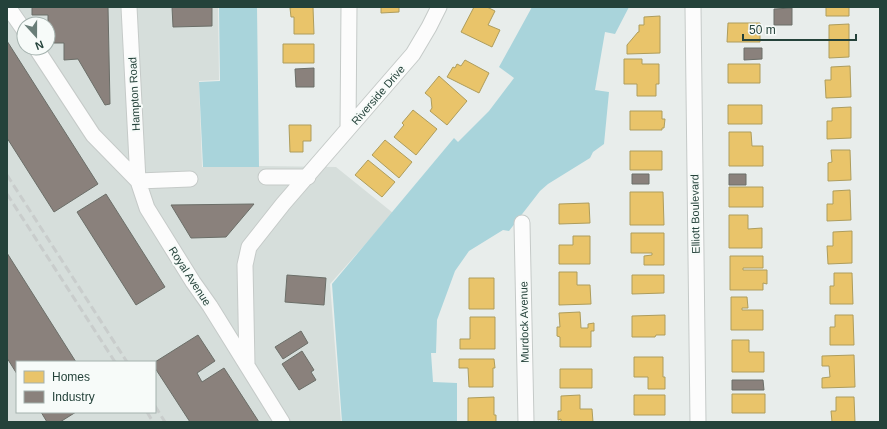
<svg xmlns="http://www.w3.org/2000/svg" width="887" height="429" font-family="Helvetica,sans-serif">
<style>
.built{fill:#d6dedb;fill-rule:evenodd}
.water{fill:#a9d4db}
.homes{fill:#e9c46a;stroke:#ae9d5c}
.industry{fill:#8a817c;stroke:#6b6e68}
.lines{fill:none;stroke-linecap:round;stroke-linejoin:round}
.minor-casing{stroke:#c5cac8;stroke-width:17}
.minor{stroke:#fcfcfc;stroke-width:15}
.rail{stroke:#c9cdcc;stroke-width:3;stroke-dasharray:8 4;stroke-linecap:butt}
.labels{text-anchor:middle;stroke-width:4;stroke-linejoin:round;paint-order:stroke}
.street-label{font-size:11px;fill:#24423a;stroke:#f7fbf9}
</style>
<rect width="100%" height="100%" fill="#e8edeb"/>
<path class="built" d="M7,7H218L219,80L199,81L202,167L260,166L336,167L393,213L330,284L341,422H7ZM24,24H48V48H24ZM17,362H155V412H17Z"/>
<path class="water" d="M219,7H257L259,167H203L199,82L220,81Z
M532,7H629L615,34L605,32L595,90L609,92L604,144L593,152L590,158L548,184L540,191L509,231L503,230L469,251L455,271L437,320L436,353H431L433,382L457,383V422H342L332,284L454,138L458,142L489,111L514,78L499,67Z"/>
<path class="homes" d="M294,7H313L314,34H294V17H291L290,8Z
M381,7H399V12L381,13Z
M474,7H487L495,11L488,25L500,30L492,47L461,32Z
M826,7H849V16H826Z
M660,16V53L627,54V45L638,32H639V25H644V17Z
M728,23H760V42H727Z
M849,24V57L829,58V25Z
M283,44H314V63H283Z
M624,59H642V64H659V84H656V96H637V84H624Z
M465,60L489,73L479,93L447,77L453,67L455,68L457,64L461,66Z
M728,64H760V83H728Z
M850,66L851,97L826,98L825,80H831V67Z
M439,76L467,101L447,125L430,111L432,108L431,98L425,93Z
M728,105H762V124H728Z
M851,107V138L827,139V121H832V108Z
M413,110L437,129L416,155L394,137L404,125L402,123Z
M630,111H662V119H665L664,128H662V130H630Z
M289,125H311V141H303V152H290Z
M729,132H751L752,146H763V166H729Z
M385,140L412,162L399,178L372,155Z
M831,150H850L851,180L828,181V163L832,162Z
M630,151H662V170H630Z
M368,160L395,182L382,197L355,175Z
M729,187H763V207H729Z
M850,190L851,220L827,221V204H833V191Z
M630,192H663L664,225H630Z
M589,203L590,223L559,224V204Z
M729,215H748V229L762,228V248H729Z
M852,231V263L828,264L827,246H833V232Z
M631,233H664V265H644V256L652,255V253H631Z
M573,236H590V264H559V245H573Z
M730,256H763V268H743V270H767V284L763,283V290H730Z
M559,272H577V285H590L591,304L559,305Z
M834,273H852L853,304H830V286H834Z
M632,275H664V293L632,294Z
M469,278H494V309H469Z
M731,297H747L748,308H742V310H763V330H731Z
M580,312L581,328H588V324L594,323V331H591V347H560V337L557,336V327H560L559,313Z
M665,315V335H656L655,337H632V316Z
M835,315H853L854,345H830V327H835Z
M470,317H495V349H460V339H470Z
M732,340H749V352H764V372H732Z
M854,355L855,387L822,388V378L830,377L829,366H822V356Z
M634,357H663V377H665V389H648V377H634Z
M459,359H494L495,368H493V387H469L468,368H459Z
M560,369H592V388H560Z
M732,394H765V413H732Z
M580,395V409H592L593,422H561V419L558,420V411H561V396Z
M634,395H665V415H634Z
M494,397V415H496V422H468V398Z
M836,397H854L855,422H832L831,411H836Z"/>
<path class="industry" d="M32,7H108L110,104L105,105L78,59L64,60V43H48V15H32Z
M172,7H212V26L173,27Z
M792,8V25H774V9Z
M7,41L98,184L54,212L7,138Z
M744,48H762V59L744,60Z
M314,68V87H296L295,69Z
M632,174H649V184H632Z
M729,174H746V185H729Z
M106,194L165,287L136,305L77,212Z
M254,204L226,237L191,238L171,205Z
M7,253L76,362H17V374L7,358Z
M287,275L326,278L324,305L285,302Z
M301,331L308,343L283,359L275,347Z
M198,335L215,361L197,373L202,382L224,368L259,422H190L155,368V362Z
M302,351L314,370L311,372L316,380L299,390L282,364Z
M732,380H763L764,390H732Z
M41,412H76L60,422H47Z"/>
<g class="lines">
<defs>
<path id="minor" d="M8,7L24,30
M129,7L138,181L190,179
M693,7L698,422
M36,48L93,135L138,181L147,208L193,282L210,306L282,422
M348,129L349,7
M266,177H308
M522,223L526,422
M247,365L245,265L249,247L283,204L413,54L429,27L439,7"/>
</defs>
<use href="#minor" class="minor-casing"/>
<use href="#minor" class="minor"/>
<path class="rail" d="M7,175L127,362
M7,194L115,362
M155,406L165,422
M147,412L153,422"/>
</g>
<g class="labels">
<g class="street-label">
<text transform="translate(134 94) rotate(-93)" y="4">Hampton Road</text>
<text transform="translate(378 95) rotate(-49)" y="4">Riverside Drive</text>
<text transform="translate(695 214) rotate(-91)" y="4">Elliott Boulevard</text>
<text transform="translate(190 276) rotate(57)" y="4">Royal Avenue</text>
<text transform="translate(524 322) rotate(-91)" y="4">Murdock Avenue</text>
</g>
</g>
<rect width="887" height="429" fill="none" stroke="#24423a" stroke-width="16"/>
<rect x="16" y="361" width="140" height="52" fill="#f7fbf9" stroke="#a3b1ad"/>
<rect x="24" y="371" width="20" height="12" fill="#e9c46a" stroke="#a3b1ad"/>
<text x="52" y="381" font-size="12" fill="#24423a">Homes</text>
<rect x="24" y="391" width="20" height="12" fill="#8a817c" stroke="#a3b1ad"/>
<text x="52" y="401" font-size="12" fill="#24423a">Industry</text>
<g transform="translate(36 36) rotate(159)"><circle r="19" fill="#f7fbf9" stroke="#a3b1ad"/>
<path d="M0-3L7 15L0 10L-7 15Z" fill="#697e78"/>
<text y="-6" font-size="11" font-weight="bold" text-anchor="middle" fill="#24423a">N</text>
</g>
<path d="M743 34v6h113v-6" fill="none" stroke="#24423a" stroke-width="2"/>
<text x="749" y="34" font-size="12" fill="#24423a" stroke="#f7fbf9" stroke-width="3" paint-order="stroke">50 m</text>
</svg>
